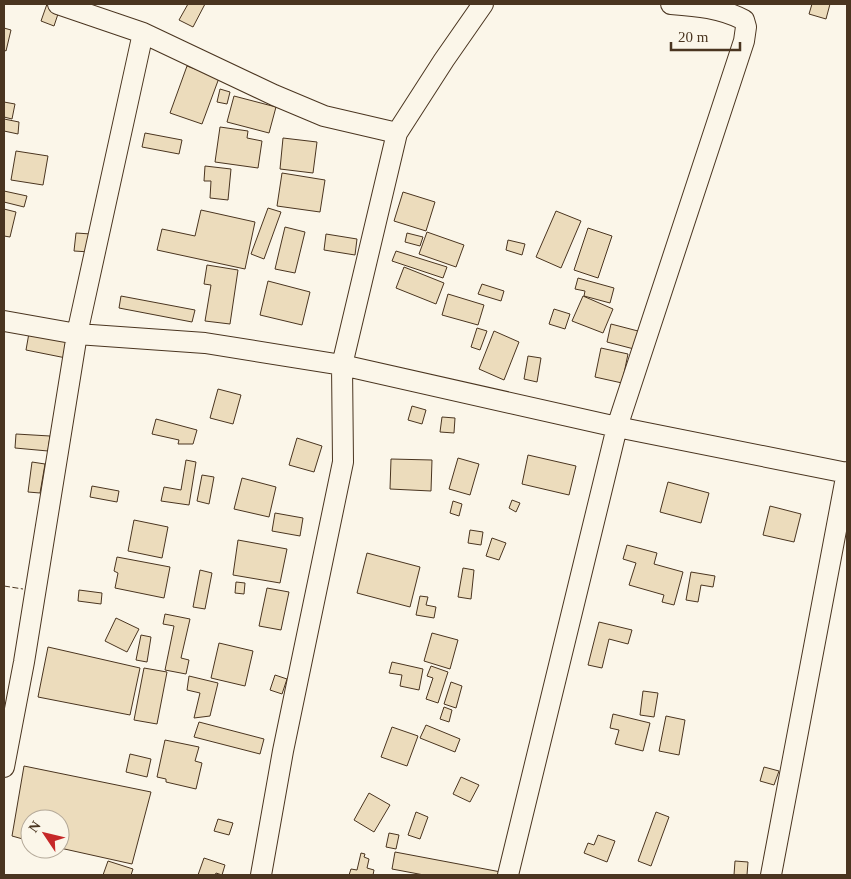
<svg xmlns="http://www.w3.org/2000/svg" width="851" height="879" font-family="Georgia,serif">
<style>
.building{fill:#ecdcbc;stroke:#4a3520}
.lines{fill:none;stroke-linecap:round;stroke-linejoin:round}
.minor-casing{stroke:#4a3520;stroke-width:22}
.minor{stroke:#fbf6e9;stroke-width:20}
.fence{stroke:#4a3520;stroke-width:1;stroke-dasharray:6 2.5;stroke-linecap:butt}
</style>
<rect width="100%" height="100%" fill="#fbf6e9"/>
<path class="building" d="M47,4L60,8L54,26L41,21Z
M188,4H205L193,27L179,20Z
M812,4H830L826,19L809,14Z
M4,28L11,30L6,51L4,50Z
M187,66L219,78L202,124L170,113Z
M220,89L230,92L227,104L217,102Z
M234,96L276,107L269,133L227,122Z
M4,102L15,104L12,119L4,117Z
M4,119L19,122L18,134L4,131Z
M220,127L248,131L247,138L262,141L258,168L215,162Z
M145,133L182,140L179,154L142,147Z
M283,138L317,142L313,173L280,169Z
M16,151L48,156L43,185L11,180Z
M205,166L231,169L228,200L210,198L211,181H204Z
M282,173L325,180L320,212L277,206Z
M4,191L27,196L24,207L4,202Z
M403,192L435,202L426,231L394,221Z
M268,208L281,212L264,259L251,254Z
M4,209L16,212L10,237L4,236Z
M201,210L255,222L245,269L157,250L162,229L195,236Z
M556,211L581,221L561,268L536,257Z
M285,227L305,232L295,273L275,269Z
M588,228L612,236L598,278L574,270Z
M427,232L464,245L456,267L419,254Z
M76,233L91,234L90,252L74,251Z
M407,233L423,237L420,246L405,242Z
M326,234L357,239L355,255L324,250Z
M508,240L525,244L522,255L506,250Z
M396,251L447,267L443,278L392,261Z
M207,265L238,270L230,324L205,321L211,285L204,284Z
M404,267L444,283L436,304L396,288Z
M578,278L614,288L610,303L584,296L585,291L575,289Z
M268,281L310,292L302,325L260,315Z
M482,284L504,291L501,301L478,294Z
M448,294L484,305L478,325L442,315Z
M121,296L195,310L192,322L119,308Z
M583,296L613,309L603,333L572,321Z
M554,309L570,314L565,329L549,324Z
M611,324L638,331L634,349L607,342Z
M477,328L487,331L480,350L471,347Z
M494,331L519,342L504,380L479,369Z
M29,333L69,341L66,358L26,350Z
M601,348L628,354L622,383L595,377Z
M528,356L541,358L537,382L524,379Z
M218,389L241,395L233,424L210,418Z
M412,406L426,410L422,424L408,420Z
M442,417L455,418L454,433L440,432Z
M156,419L197,430L193,444H178L179,440L152,434Z
M16,434L50,436L48,451L15,448Z
M297,438L322,446L314,472L289,465Z
M528,455L576,466L569,495L522,484Z
M458,458L479,464L470,495L449,489Z
M391,459L432,460L431,491L390,489Z
M186,460L196,462L189,505L161,501L164,487L181,490Z
M32,462L45,464L40,493L28,492Z
M202,475L214,477L209,504L197,501Z
M242,478L276,487L269,517L234,509Z
M668,482L709,493L701,523L660,512Z
M92,486L119,491L117,502L90,497Z
M512,500L520,503L516,512L509,508Z
M453,501L462,504L459,516L450,513Z
M770,506L801,514L794,542L763,535Z
M275,513L303,518L300,536L272,531Z
M134,520L168,527L162,558L128,551Z
M470,530L483,532L481,545L468,543Z
M492,538L506,543L499,560L486,556Z
M238,540L287,549L280,583L233,575Z
M627,545L657,553L654,564L683,572L674,605L662,602L664,595L629,585L636,563L623,559Z
M367,553L420,567L410,607L357,593Z
M117,557L170,567L164,598L115,588L118,573L114,571Z
M463,568L474,570L471,599L458,597Z
M200,570L212,573L205,609L193,607Z
M691,572L715,576L713,587L701,585L698,602L686,600Z
M236,582L245,583L244,594L235,593Z
M267,588L289,592L281,630L259,626Z
M79,590L102,593L101,604L78,601Z
M420,596L428,597L426,605L436,607L434,618L416,615Z
M165,614L190,619L181,658L189,660L186,674L165,670L174,626L163,624Z
M116,618L139,629L127,652L105,641Z
M599,622L632,630L628,644L609,639L602,668L588,665Z
M432,633L458,640L450,669L424,661Z
M141,635L151,637L147,662L136,660Z
M219,643L253,651L245,686L211,678Z
M48,647L140,668L130,715L38,697Z
M392,662L423,669L419,690L400,686L402,675L389,673Z
M431,666L448,672L438,703L426,699L433,678L427,676Z
M144,668L167,672L157,724L134,720Z
M275,675L287,679L282,694L270,690Z
M189,676L218,683L210,716L194,718L200,693L187,690Z
M451,682L462,686L456,708L444,704Z
M643,691L658,693L654,717L640,715Z
M444,707L452,710L449,722L440,719Z
M613,714L650,723L643,751L615,744L619,730L610,728Z
M666,716L685,720L679,755L659,751Z
M199,722L264,739L260,754L194,737Z
M426,725L460,739L455,752L420,738Z
M392,727L418,736L407,766L381,757Z
M165,740L199,747L195,761L202,763L196,789L166,782V779L157,777Z
M130,754L151,759L147,777L126,772Z
M24,766L151,792L132,864L60,848V819H30V841L12,836Z
M764,767L779,771L774,785L760,781Z
M461,777L479,785L470,802L453,794Z
M369,793L390,805L374,832L354,820Z
M416,812L428,817L420,839L408,835Z
M656,812L669,817L651,866L638,861Z
M218,819L233,823L229,835L214,831Z
M389,833L399,835L396,849L386,847Z
M598,835L615,841L607,862L584,853L588,843L594,845Z
M395,852L501,872L500,875H424L392,869Z
M361,853L365,854L364,857L369,859L367,868L374,870L373,875H349L351,869L357,870Z
M204,858L225,865L222,875L216,873L215,875H198Z
M108,861L133,869L131,875H103Z
M735,861L748,862L747,875H734Z"/>
<g class="lines">
<defs>
<path id="minor" d="M58,4L143,33L274,95L324,116L397,133
M4,321L77,334L205,343L342,365L617,427L847,473
M4,767L24,662L77,334L143,33
M261,875L283,751L343,462L342,365L397,133L444,60L483,4
M508,875L617,427L744,41L746,27L744,20C721,8 697,6 671,4
M771,875L847,472"/>
</defs>
<use href="#minor" class="minor-casing"/>
<use href="#minor" class="minor"/>
<path class="fence" d="M4,586L23,589"/>
</g>
<rect width="851" height="879" fill="none" stroke="#4a3520" stroke-width="10"/>
<g transform="translate(45 834) rotate(305)"><circle r="24" fill="#fbf6e9" stroke="#b4a999"/>
<path d="M0-4L9 19L0 12L-9 19Z" fill="#c62828"/>
<text y="-8" font-size="14" font-weight="bold" text-anchor="middle" fill="#4a3520">N</text>
</g>
<path d="M671 42v8h69v-8" fill="none" stroke="#4a3520" stroke-width="2.5"/>
<text x="678" y="42" font-size="15" fill="#4a3520" stroke="#fbf6e9" stroke-width="4" paint-order="stroke">20 m</text>
</svg>
